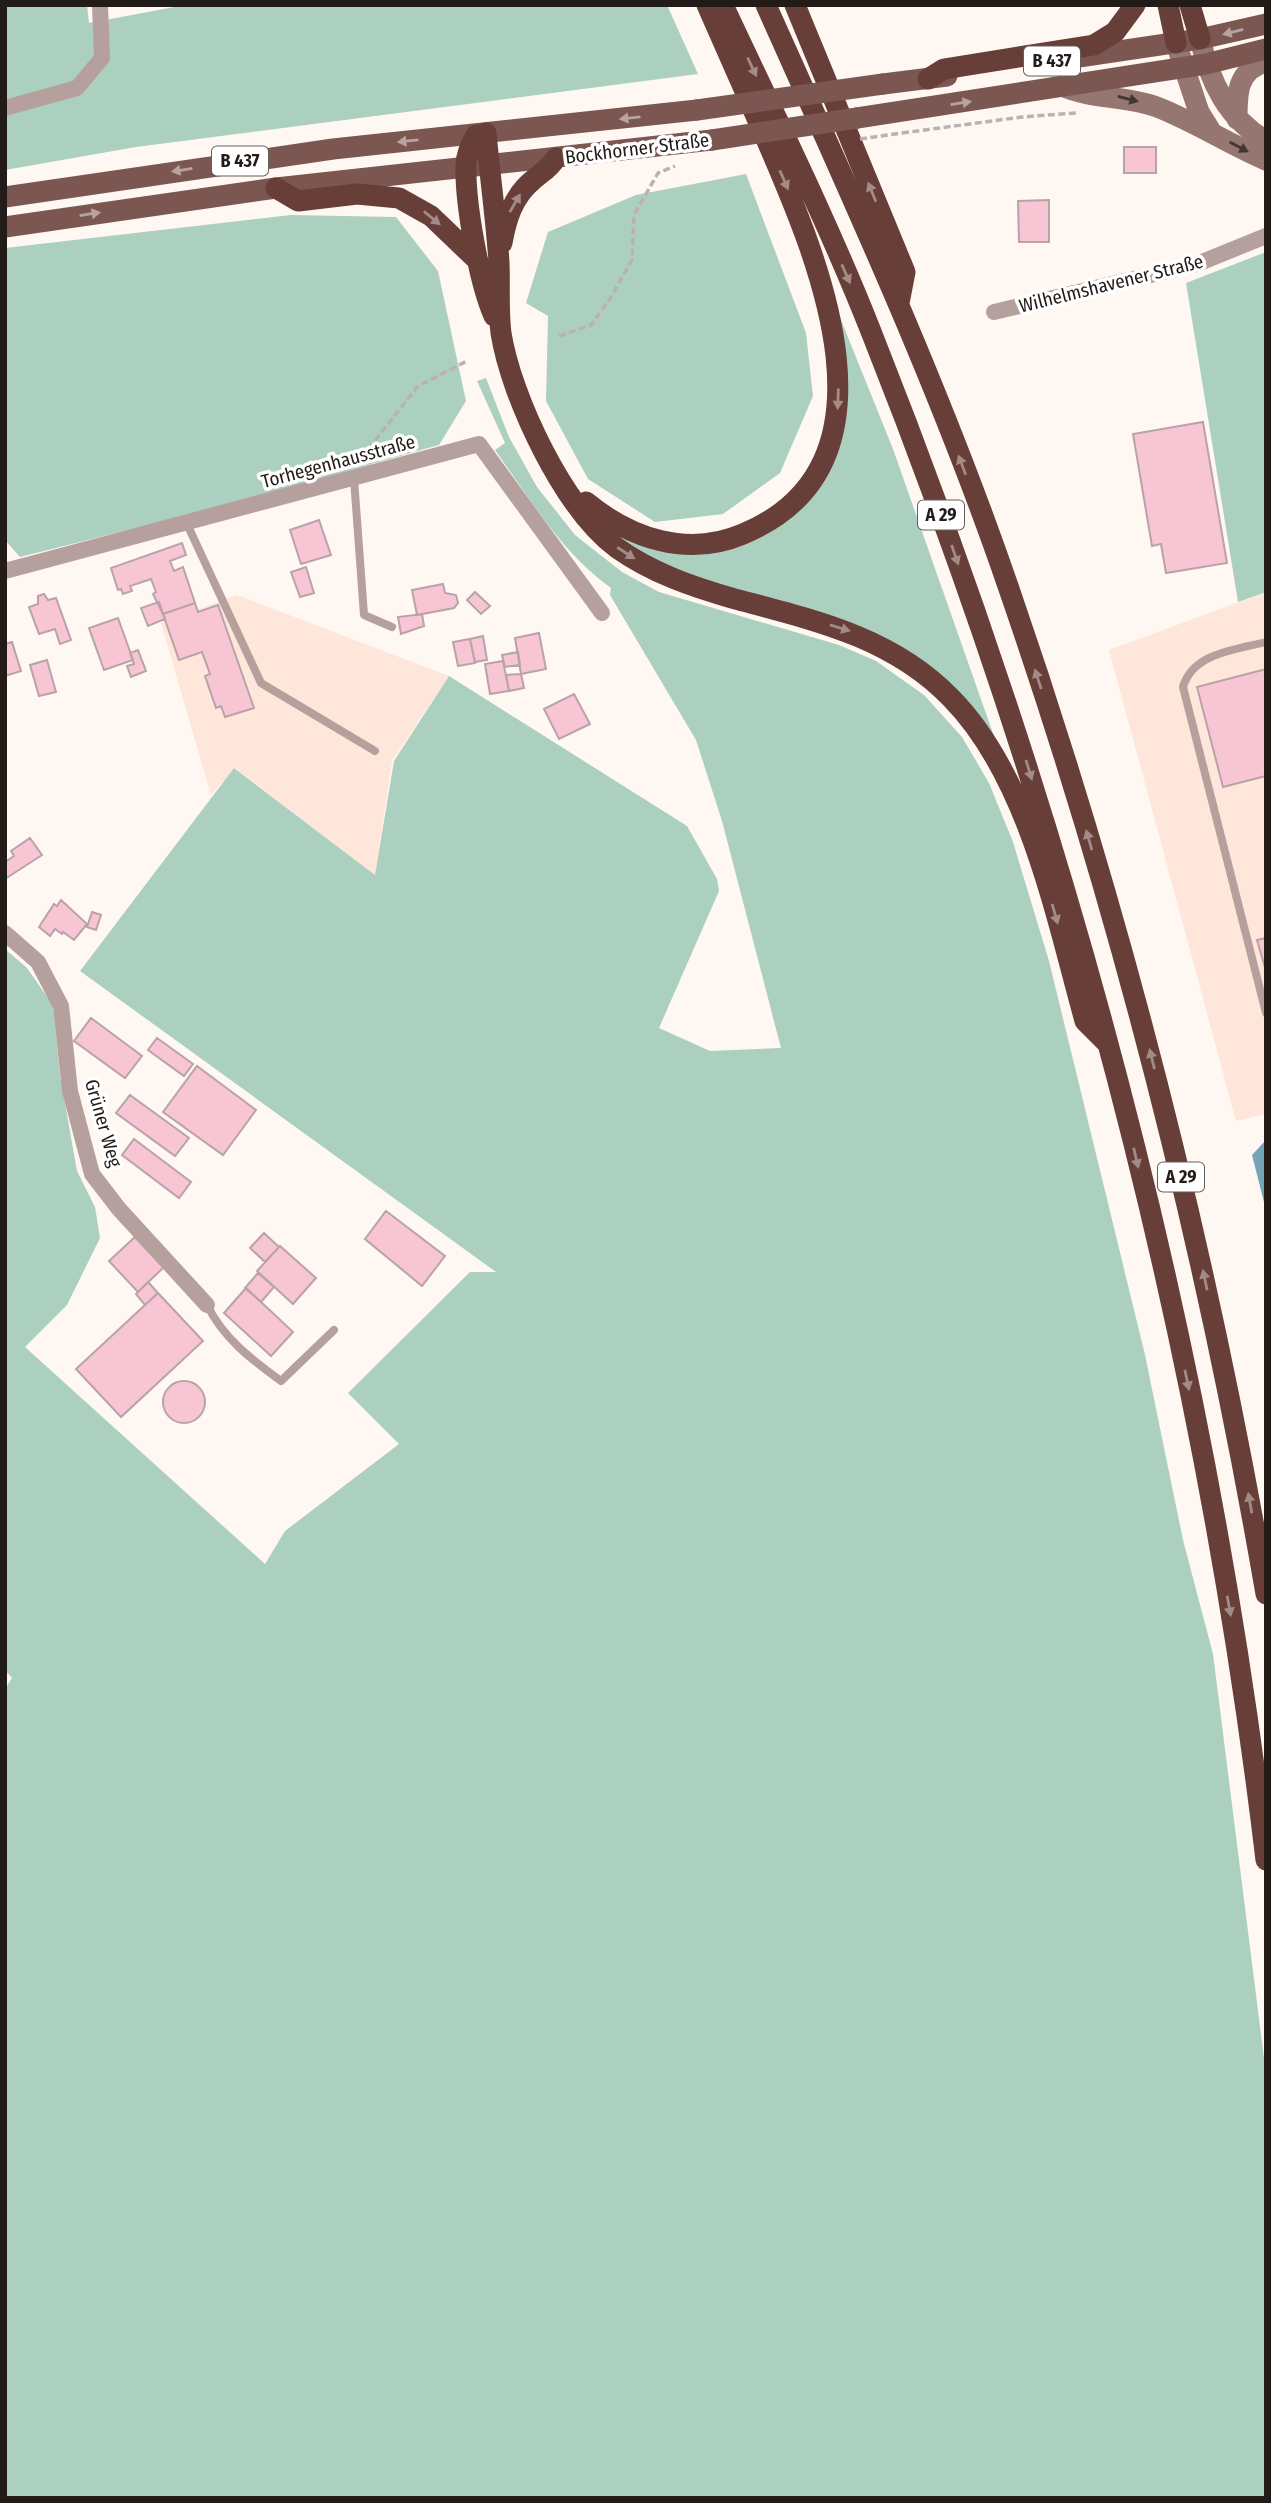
<svg xmlns="http://www.w3.org/2000/svg" width="1271" height="2503" font-family="'Fira Sans Condensed',sans-serif">
<style>
.built{fill:#fee7da}
.green{fill:#acd0bf}
.water{fill:#74a5b7}
.building{fill:#f7c5d3;stroke:#b9a3a9;stroke-width:2}
.lines{fill:none;stroke-linecap:round;stroke-linejoin:round}
.path{stroke:#bab2ad;stroke-width:3.5;stroke-dasharray:7 3.5;stroke-linecap:butt}
.lane{stroke:#b6a09d;stroke-width:8}
.street{stroke:#b6a09d;stroke-width:16}
.secondary{stroke:#957671;stroke-width:21}
.primary{stroke:#7c5752;stroke-width:21}
.highway{stroke:#673e38;stroke-width:21}
.path-bridge{stroke:#bab2ad;stroke-width:3.5;stroke-dasharray:7 3.5;stroke-linecap:butt}
.primary-bridge{stroke:#7c5752;stroke-width:21}
.oneway{fill:#b7a3a0}
.oneway2{fill:#a48b88}
.oneway3{fill:#443632}
.labels{text-anchor:middle;stroke-width:7;stroke-linejoin:round;paint-order:stroke}
.shield{fill:#fff;stroke:#645f5d;stroke-width:2}
.shield-label{font-size:18px;font-weight:bold;fill:#221b17}
.street-label{font-size:19px;fill:#221b17;stroke:#fff}
</style>
<rect width="100%" height="100%" fill="#fff7f2"/>
<path class="built" d="M1266,592V1114L1236,1121L1109,650Z
M237,595L449,676L392,761L375,875L235,768L211,795L161,623Z"/>
<path class="green" d="M5,5H87L89,23L185,5H667L698,74L136,147L5,170Z
M746,174L806,333L813,396L780,473L723,514L655,522L588,479L546,401L548,316L526,303L548,232L636,195Z
M291,215L396,217L438,271L466,401L439,445L235,503L20,557L5,540V248Z
M1266,252V592L1238,602L1186,283Z
M839,315L893,449L996,742L936,676L701,582L631,549L613,530L745,543L794,512L821,479Z
M486,378L509,437L537,487L575,535L622,572L659,592L839,645L876,661L924,695L962,737L989,783L1013,842L1049,961L1145,1355L1183,1540L1213,1654L1266,2074V2498H5V1689L12,1678L5,1670V949L27,968L53,1005L60,1075L77,1171L95,1207L100,1238L67,1305L25,1347L265,1564L285,1531L399,1444L348,1393L470,1272H496L80,971L234,768L375,875L394,761L449,676L687,826L717,879L719,891L659,1028L710,1051L781,1048L722,821L696,740L610,595L611,588C561,552 530,499 495,450L505,443L477,381Z"/>
<path class="water" d="M1266,1140V1210L1252,1155Z"/>
<path class="building" d="M1124,147H1156V173H1124Z
M1049,200V242H1019L1018,201Z
M1203,422L1227,563L1166,573L1161,544L1152,546L1133,434Z
M319,520L331,555L301,564L290,530Z
M182,543L186,555L170,561L174,571L183,567L195,603L163,614L153,594L156,592L151,579L130,586L132,591L123,594L121,589L118,590L111,568Z
M306,567L314,593L300,597L291,572Z
M443,584L445,593L456,595L458,603L454,608L417,615L412,590Z
M475,592L490,606L481,614L467,600Z
M44,594L48,600L56,598L71,640L60,644L55,629L39,634L29,607L38,604V596Z
M159,602L165,619L148,626L141,608Z
M195,603L198,612L218,605L254,708L225,717L221,706L216,708L205,676L210,674L202,652L179,660L163,614Z
M422,614L424,626L401,634L398,617Z
M118,618L133,660L104,670L89,628Z
M539,633L546,669L521,674L515,638Z
M483,636L487,660L475,662L470,639Z
M470,639L475,663L458,666L453,642Z
M12,642L21,671L5,676V644Z
M138,650L146,671L131,677L127,666L134,664L130,653Z
M518,652L520,665L505,667L502,655Z
M47,660L56,692L39,696L30,665Z
M503,661L509,691L490,694L485,664Z
M1266,669V776L1223,787L1197,687Z
M521,674L524,688L509,691L506,675Z
M574,694L590,724L559,739L544,709Z
M30,838L42,855L5,879V862L14,856L11,851Z
M61,900L87,924L74,940L63,932L62,934L55,929L50,936L39,927L54,904L57,906Z
M92,912L101,915L96,930L87,927Z
M1266,938V971L1257,940Z
M91,1018L142,1056L125,1078L74,1041Z
M157,1038L193,1064L184,1076L148,1050Z
M197,1066L256,1110L223,1155L163,1112Z
M130,1095L189,1138L175,1156L116,1113Z
M134,1139L191,1182L179,1198L122,1155Z
M386,1211L445,1256L422,1286L365,1239Z
M264,1233L279,1247L265,1262L250,1248Z
M135,1237L164,1267L138,1292L109,1261Z
M280,1246L316,1278L293,1304L257,1271Z
M258,1273L274,1287L261,1302L245,1288Z
M148,1282L158,1293L145,1305L136,1294Z
M246,1288L293,1332L271,1356L224,1313Z
M158,1293L203,1341L121,1417L76,1369Z
M163 1402a21 21 0 1 1 42 0a21 21 0 1 1-42 0Z"/>
<g class="lines">
<path class="path" d="M902,133L1022,117L1076,113
M559,336L591,325L609,300L632,260L634,215L658,173L675,166
M362,457L418,386L467,361"/>
<path class="lane" d="M354,479L364,615L392,627
M187,524L261,683L375,751
M1266,642C1235,650 1193,653 1183,687L1266,1013
M207,1305C224,1339 251,1359 281,1381L334,1330"/>
<path class="street" d="M5,108L77,88L102,58L100,5
M994,312L1197,264L1266,236
M5,571L479,444L602,613
M5,933L38,962L61,1006L70,1091L92,1174L119,1209L207,1305"/>
<path class="secondary" d="M1200,39C1210,82 1227,118 1266,141
M1176,43L1199,112L1212,133
M1062,86C1093,100 1125,95 1157,107C1195,122 1229,144 1266,160
M1237,119C1237,93 1237,70 1266,62"/>
<path class="primary" d="M1072,58L1200,39L1266,24
M883,84L947,76
M857,118L1206,64L1266,49
M5,197L333,149L697,110
M5,227L276,188L712,140"/>
<path class="highway" d="M723,5C774,114 828,222 872,334C1066,823 1204,1337 1266,1860
M766,5C852,197 940,388 1008,586C1122,915 1207,1252 1266,1594
M795,5L905,272L899,303
M1168,5L1176,43
M1190,5L1200,39
M928,79L944,69L1094,45L1115,32L1135,5
M486,133C490,176 496,219 499,262C500,286 498,310 501,333C511,397 564,509 617,548C652,573 693,587 735,599C814,620 892,637 951,698C1029,777 1056,917 1085,1021L1107,1043
M476,135C471,145 466,154 466,166C465,203 479,282 494,316
M276,188L298,201L357,194L399,198L431,216L478,261
M502,243C506,220 513,196 533,180C542,172 549,169 556,158
M586,502C630,538 687,558 743,534C908,465 818,259 767,141C747,96 727,51 707,5"/>
<path class="path-bridge" d="M860,139L902,133"/>
<path class="primary-bridge" d="M697,110L883,84
M712,140L857,118"/>
</g>
<defs><path id="oneway-solid" d="M-6-.8H1V-3.2L6.5 0L1 3.2V.8H-6Z" transform="scale(1.75)"/></defs>
<g class="oneway">
<use href="#oneway-solid" transform="translate(1233 32) rotate(166)"/>
<use href="#oneway-solid" transform="translate(961 103) rotate(-9)"/>
<use href="#oneway-solid" transform="translate(630 118) rotate(174)"/>
<use href="#oneway-solid" transform="translate(408 141) rotate(174)"/>
<use href="#oneway-solid" transform="translate(182 170) rotate(171)"/>
<use href="#oneway-solid" transform="translate(90 214) rotate(-9)"/>
</g>
<g class="oneway2">
<use href="#oneway-solid" transform="translate(752 67) rotate(65)"/>
<use href="#oneway-solid" transform="translate(784 180) rotate(66)"/>
<use href="#oneway-solid" transform="translate(872 192) rotate(-112)"/>
<use href="#oneway-solid" transform="translate(515 203) rotate(-60)"/>
<use href="#oneway-solid" transform="translate(432 218) rotate(39)"/>
<use href="#oneway-solid" transform="translate(846 274) rotate(66)"/>
<use href="#oneway-solid" transform="translate(838 399) rotate(92)"/>
<use href="#oneway-solid" transform="translate(962 465) rotate(-111)"/>
<use href="#oneway-solid" transform="translate(626 553) rotate(33)"/>
<use href="#oneway-solid" transform="translate(955 555) rotate(71)"/>
<use href="#oneway-solid" transform="translate(840 628) rotate(17)"/>
<use href="#oneway-solid" transform="translate(1038 679) rotate(-108)"/>
<use href="#oneway-solid" transform="translate(1029 770) rotate(73)"/>
<use href="#oneway-solid" transform="translate(1089 840) rotate(-106)"/>
<use href="#oneway-solid" transform="translate(1055 914) rotate(74)"/>
<use href="#oneway-solid" transform="translate(1152 1059) rotate(-104)"/>
<use href="#oneway-solid" transform="translate(1136 1158) rotate(77)"/>
<use href="#oneway-solid" transform="translate(1205 1280) rotate(-102)"/>
<use href="#oneway-solid" transform="translate(1187 1380) rotate(78)"/>
<use href="#oneway-solid" transform="translate(1250 1503) rotate(-100)"/>
<use href="#oneway-solid" transform="translate(1229 1606) rotate(80)"/>
</g>
<g class="oneway3">
<use href="#oneway-solid" transform="translate(1128 99) rotate(14)"/>
<use href="#oneway-solid" transform="translate(1239 147) rotate(28)"/>
</g>
<g class="labels">
<g class="shield">
<rect x="1024" y="46.5" width="56" height="29" rx="5"/>
<rect x="212" y="146.5" width="56" height="29" rx="5"/>
<rect x="918" y="500.5" width="46" height="29" rx="5"/>
<rect x="1158" y="1162.5" width="46" height="29" rx="5"/>
</g>
<g class="shield-label">
<text x="1052" y="67">B 437</text>
<text x="240" y="167">B 437</text>
<text x="941" y="521">A 29</text>
<text x="1181" y="1183">A 29</text>
</g>
<g class="street-label">
<text transform="translate(637 148) rotate(-7)" y="7">Bockhorner Straße</text>
<text transform="translate(1111 283) rotate(-14)" y="7">Wilhelmshavener Straße</text>
<text transform="translate(338 461) rotate(-15)" y="7">Torhegenhausstraße</text>
<text transform="translate(104 1123) rotate(74)" y="7">Grüner Weg</text>
</g>
</g>
<rect width="1271" height="2503" fill="none" stroke="#221b17" stroke-width="14"/>
</svg>
